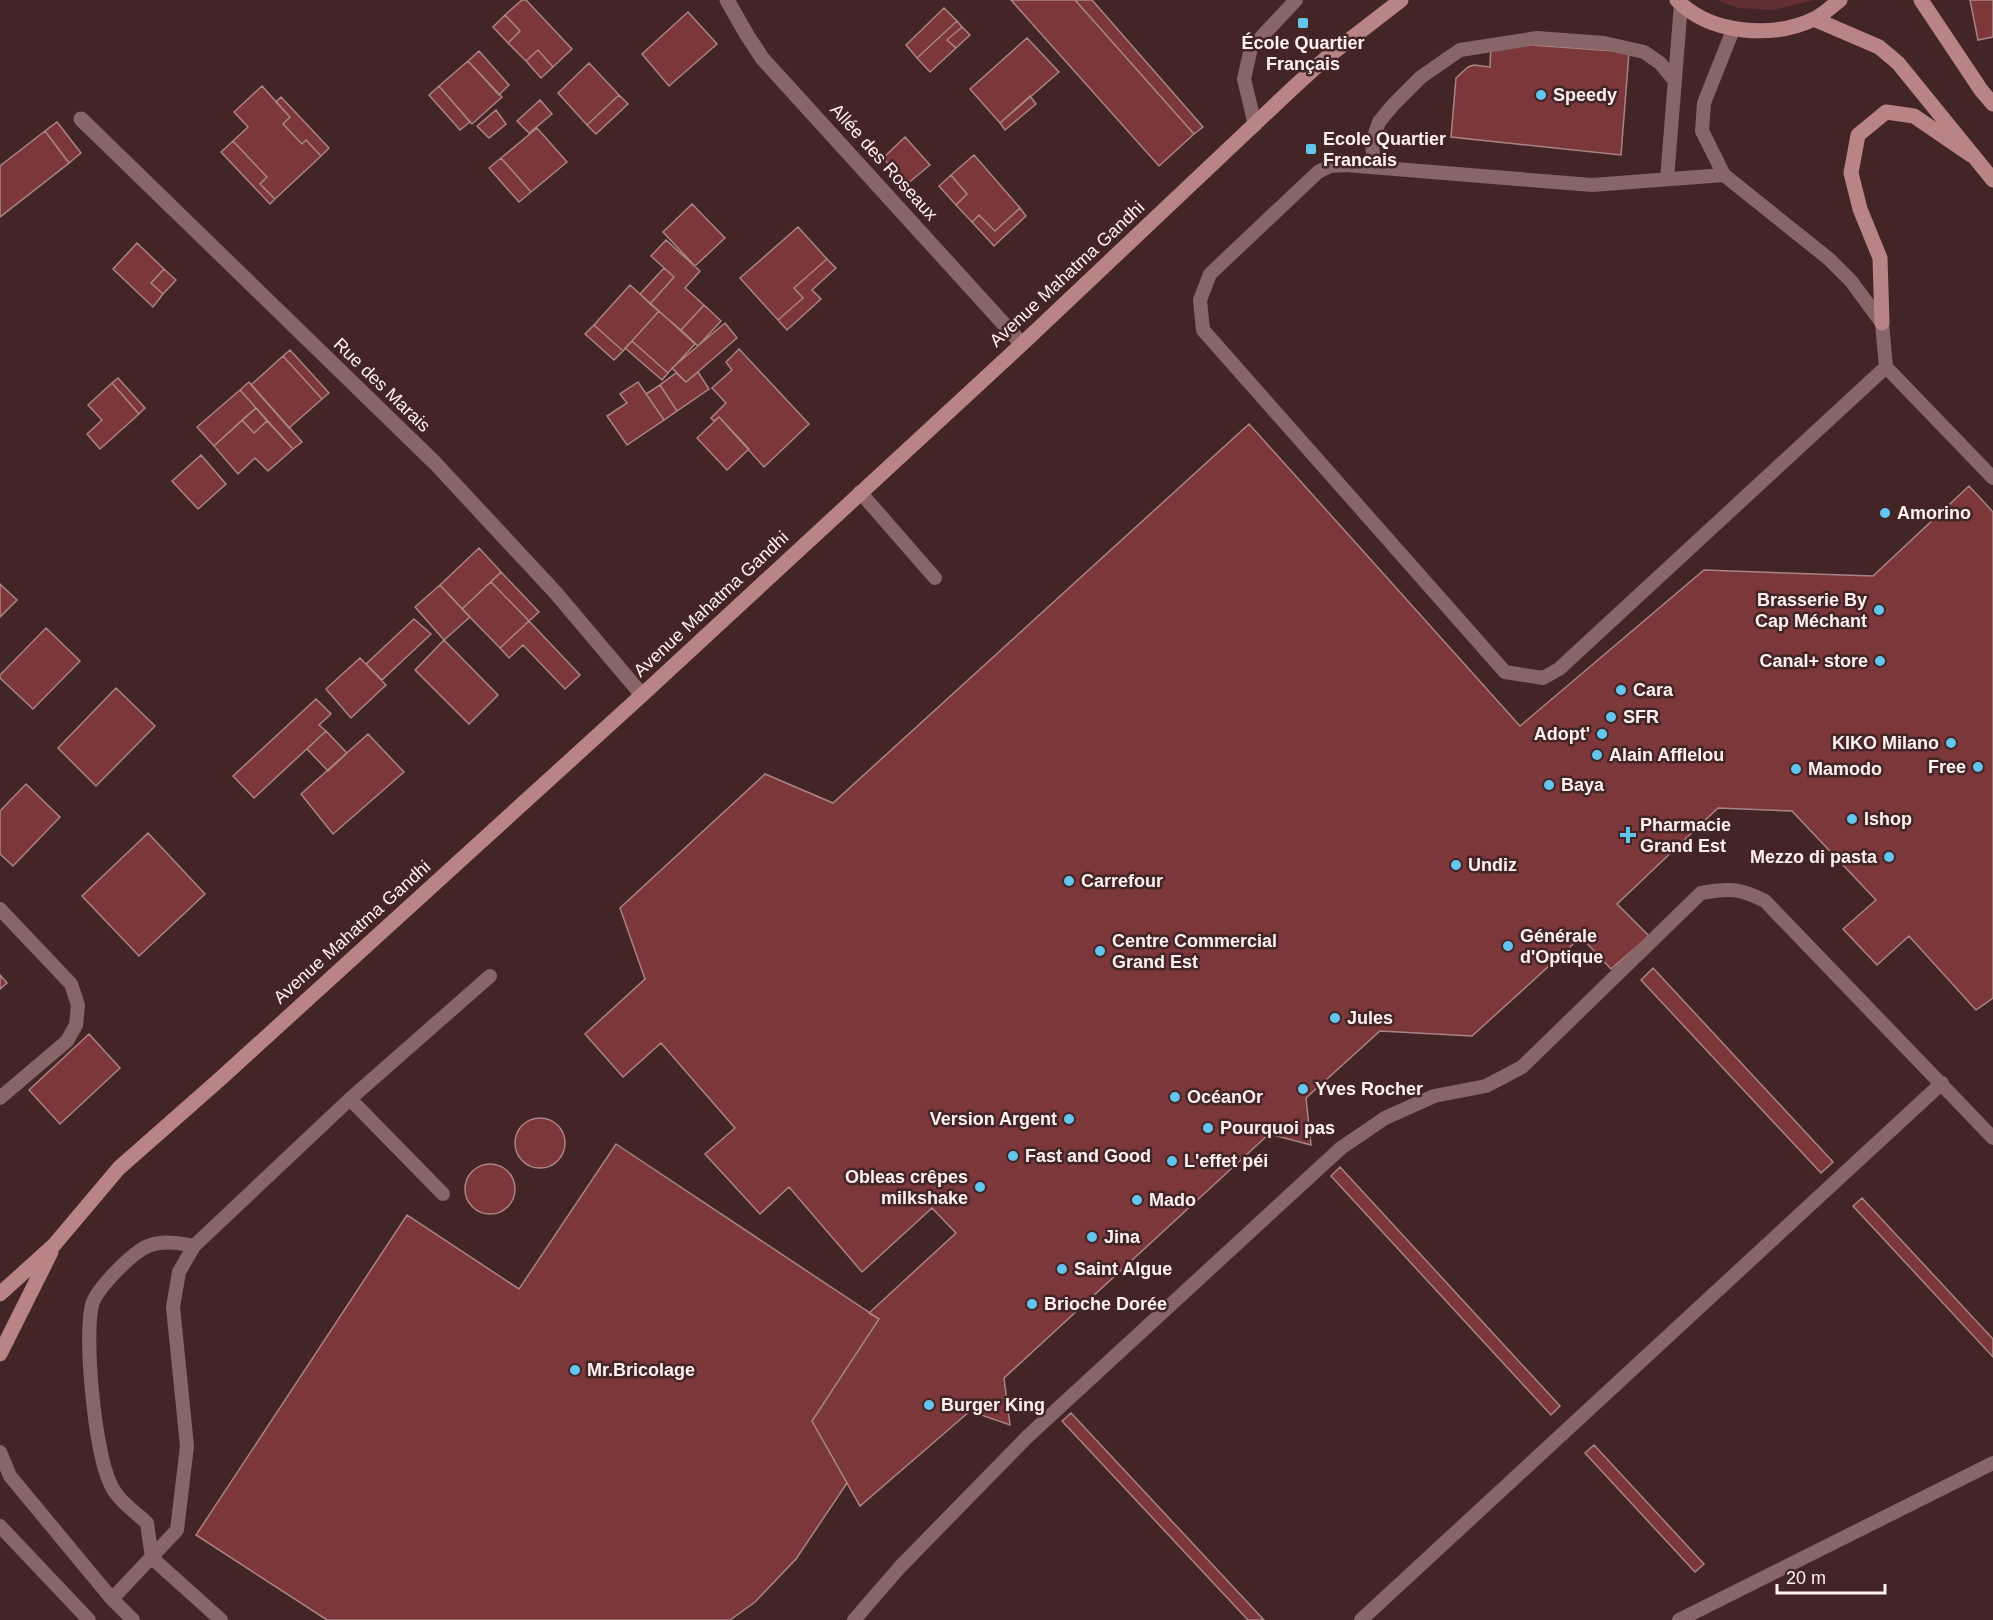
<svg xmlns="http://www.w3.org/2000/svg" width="1993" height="1620" font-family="Helvetica,sans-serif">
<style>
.green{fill:#622f32}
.building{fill:#7c373b;stroke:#aa8484;stroke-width:1.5}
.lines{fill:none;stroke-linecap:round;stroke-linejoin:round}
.lane{stroke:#886667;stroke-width:14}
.street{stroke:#886667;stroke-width:15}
.secondary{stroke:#b98485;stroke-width:15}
.poi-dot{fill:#64c5ee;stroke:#442526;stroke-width:2}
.labels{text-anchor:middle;stroke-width:5;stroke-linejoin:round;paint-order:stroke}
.poi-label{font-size:18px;font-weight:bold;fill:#fef1f0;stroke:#442526;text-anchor:start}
.street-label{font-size:18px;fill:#fef1f0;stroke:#442526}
</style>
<rect width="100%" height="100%" fill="#442526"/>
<path class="green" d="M1717,0H1814L1773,10L1738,8Z"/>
<path class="building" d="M522,0H526L572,49L553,67L538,50L526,61L508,43L520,31L505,15Z
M1011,0H1075L1194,134L1159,166Z
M1075,0H1092L1203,127L1194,134Z
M1970,0H1993V37L1978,40Z
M944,8L957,21L917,58L906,45Z
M688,12L717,44L669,86L642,54Z
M505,15L520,31L508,43L493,27Z
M957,21L962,27L947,40L956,48L930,72L917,58Z
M962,27L970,35L956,48L947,40Z
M1027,38L1059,72L1000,123L970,89Z
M1491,42L1629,52L1621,155L1451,137L1456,78L1468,67L1474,65L1490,67Z
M538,50L553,67L541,78L526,61Z
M479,51L509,85L499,95L468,61Z
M468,61L502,97L472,124L439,86Z
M589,63L619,95L587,125L558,93Z
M262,86L290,117L283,124L302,144L306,140L321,156L275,199L260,184L267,177L233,141L248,127L234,112Z
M439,86L470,122L460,130L429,95Z
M619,95L628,104L596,134L587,125Z
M1030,96L1036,104L1005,130L1000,123Z
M281,97L329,148L321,156L306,140L302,144L283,124L290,117L276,102Z
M540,100L552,114L529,133L517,121Z
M496,110L506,124L489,138L477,126Z
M57,122L81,153L69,163L45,131Z
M537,128L567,162L531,192L501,158Z
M45,131L69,163L0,217V166Z
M905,137L930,165L907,184L883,158Z
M233,141L267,177L260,184L275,199L270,204L221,152Z
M974,155L1020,208L995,231L979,215L972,222L956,205L967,194L951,175Z
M501,158L531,192L519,202L489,168Z
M951,175L967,194L956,205L939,186Z
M692,204L725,238L695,266L663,232Z
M1020,208L1026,216L994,246L972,222L979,215L995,231Z
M798,227L827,259L794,288L803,298L778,320L740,278Z
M666,240L700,271L685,288L704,305L681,330L650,304L674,277L651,256Z
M137,243L164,269L151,283L163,294L153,307L113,269Z
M827,259L836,268L812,290L821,299L787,330L778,320L803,298L794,288Z
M664,268L674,277L650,304L640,294Z
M164,269L176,280L163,294L151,283Z
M630,285L659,311L623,351L594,325Z
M704,305L721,321L698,346L681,330Z
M659,311L695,344L668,373L632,341Z
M725,323L737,338L686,382L672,368Z
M594,325L623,351L614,360L585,334Z
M632,341L668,373L662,380L625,348Z
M739,349L809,424L764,467L719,417L714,421L711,418L726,403L712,388L732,370L726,362Z
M290,350L329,393L322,399L283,356Z
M283,356L322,399L289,428L251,385Z
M698,372L709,389L677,411L660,385L676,373L686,382Z
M118,378L145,408L139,414L112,383Z
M249,382L302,442L293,449L240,390Z
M638,382L664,420L627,445L607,416L627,403L620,394Z
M112,383L139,414L100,449L87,434L102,420L88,405Z
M660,385L677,411L664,420L646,394Z
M240,390L256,408L214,446L197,427Z
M256,408L267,421L254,433L242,420Z
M719,417L749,449L727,470L697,438Z
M242,420L254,433L267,421L293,449L268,471L255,458L238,474L214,446Z
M1249,424L1520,726L1704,570L1873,576L1969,486L1993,512V998L1976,1010L1909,936L1877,965L1843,929L1876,900L1792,811L1718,808L1617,904L1649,936L1611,969L1581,937L1472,1036L1380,1031L1306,1098L1311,1145L1269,1134L1004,1378L1010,1425L970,1411L860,1506L812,1421L879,1319L869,1313L956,1233L932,1208L862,1272L789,1187L760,1214L705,1154L735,1128L661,1043L623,1077L585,1034L645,979L620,908L765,774L833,803Z
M201,455L226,484L198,509L172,481Z
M479,548L501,572L462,609L440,585Z
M501,572L539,612L529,621L491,582Z
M491,582L529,621L500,648L462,609Z
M0,584L17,600L0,617Z
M440,585L470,617L444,640L415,607Z
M414,619L431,634L382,680L366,664Z
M529,621L580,675L565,689L523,645L509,658L500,648Z
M46,628L80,661L33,709L0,678V675Z
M444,640L498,695L469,724L415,670Z
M360,658L386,685L351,718L326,689Z
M116,688L155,726L96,786L58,748Z
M316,699L331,714L319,725L326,731L254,798L233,776Z
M326,731L347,753L328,771L307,749Z
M368,734L404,772L333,834L301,794Z
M26,784L60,817L13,866L0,854V811Z
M148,833L205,894L139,956L82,896Z
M1653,968L1833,1162L1821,1173L1641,980Z
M0,975L7,983L0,989Z
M89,1034L120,1068L60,1124L29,1090Z
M515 1143a25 25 0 1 1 50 0a25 25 0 1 1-50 0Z
M616,1144L879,1319L812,1421L847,1483L796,1559L755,1602L730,1620H327L196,1535L407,1215L519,1289Z
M465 1189a25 25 0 1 1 50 0a25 25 0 1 1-50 0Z
M1340,1167L1560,1406L1551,1415L1331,1176Z
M1862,1198L1993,1339V1357L1853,1206Z
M1071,1413L1264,1620H1248L1062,1421Z
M1594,1445L1704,1564L1695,1572L1585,1453Z"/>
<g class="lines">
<path class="lane" d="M1733,30L1704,103L1702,131L1724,175L1829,259L1851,281L1882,323L1886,367L1993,478
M1255,125L1244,79L1251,48L1296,0
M1374,167L1372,142L1379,122L1393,105L1421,77L1460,50L1537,38L1604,43L1644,52L1660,63L1675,81
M1724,175L1592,185L1346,165L1330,166L1318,172L1210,274L1200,300L1203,330L1505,672L1543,678L1559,669L1886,367
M1667,179L1681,4
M860,492L935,578
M0,909L71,984L78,1005L76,1025L67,1041L0,1098
M350,1099L443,1194
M194,1246C179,1243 163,1240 148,1246C133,1252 96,1289 92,1305C84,1340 95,1451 110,1483C117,1500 134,1511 147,1523L152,1558L221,1620
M0,1452L10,1476L112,1599L133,1620
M0,1526L89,1620
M112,1599L177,1530L187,1446L173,1307L179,1272L194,1246L350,1099L490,976
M854,1620L900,1567L1027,1437L1341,1148L1385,1118L1434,1096L1486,1086L1522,1067L1701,893C1728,888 1740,888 1765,901L1993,1138
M1361,1620L1942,1083
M1679,1620L1993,1463"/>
<path class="street" d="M727,0L747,35L762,58L1022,344
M81,119L435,463L555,592L642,695"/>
<path class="secondary" d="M1677,0C1710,34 1772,39 1814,19C1823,15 1832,6 1840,0
M1921,0L1981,90L1993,104
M1814,19L1879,47L1898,63L1993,180
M1882,323L1880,258L1860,209L1851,173L1858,135L1886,112L1914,116L1971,155
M0,1294L54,1245L119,1168L220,1079L642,695L1022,344L1294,87L1326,58L1401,0
M0,1354L51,1252"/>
</g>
<g class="poi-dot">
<rect x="1297" y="17" width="12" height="12" rx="3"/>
<circle cx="1541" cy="95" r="6"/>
<rect x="1305" y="143" width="12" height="12" rx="3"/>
<circle cx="1885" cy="513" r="6"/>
<circle cx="1879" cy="610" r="6"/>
<circle cx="1880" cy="661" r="6"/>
<circle cx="1621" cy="690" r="6"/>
<circle cx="1611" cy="717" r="6"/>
<circle cx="1602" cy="734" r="6"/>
<circle cx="1951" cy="743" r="6"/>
<circle cx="1597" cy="755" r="6"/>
<circle cx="1978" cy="767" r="6"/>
<circle cx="1796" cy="769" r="6"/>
<circle cx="1549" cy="785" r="6"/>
<circle cx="1852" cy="819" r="6"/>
<path d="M1625 826h6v6h6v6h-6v6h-6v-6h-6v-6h6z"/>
<circle cx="1889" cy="857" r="6"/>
<circle cx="1456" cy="865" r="6"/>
<circle cx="1069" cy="881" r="6"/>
<circle cx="1508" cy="946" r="6"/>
<circle cx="1100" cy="951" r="6"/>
<circle cx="1335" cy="1018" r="6"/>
<circle cx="1303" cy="1089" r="6"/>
<circle cx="1175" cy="1097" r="6"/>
<circle cx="1069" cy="1119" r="6"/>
<circle cx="1208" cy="1128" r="6"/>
<circle cx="1013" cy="1156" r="6"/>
<circle cx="1172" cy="1161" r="6"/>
<circle cx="980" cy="1187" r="6"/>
<circle cx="1137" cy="1200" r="6"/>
<circle cx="1092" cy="1237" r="6"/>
<circle cx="1062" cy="1269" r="6"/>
<circle cx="1032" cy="1304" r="6"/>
<circle cx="575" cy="1370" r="6"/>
<circle cx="929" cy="1405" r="6"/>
</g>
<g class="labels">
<g class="poi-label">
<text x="1303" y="49" text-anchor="middle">École Quartier<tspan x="1303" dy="21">Français</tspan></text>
<text x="1553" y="101">Speedy</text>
<text x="1323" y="145">Ecole Quartier<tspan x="1323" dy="21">Francais</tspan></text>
<text x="1897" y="519">Amorino</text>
<text x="1867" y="606" text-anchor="end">Brasserie By<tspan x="1867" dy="21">Cap Méchant</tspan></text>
<text x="1868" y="667" text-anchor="end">Canal+ store</text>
<text x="1633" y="696">Cara</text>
<text x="1623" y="723">SFR</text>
<text x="1590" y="740" text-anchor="end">Adopt'</text>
<text x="1939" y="749" text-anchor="end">KIKO Milano</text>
<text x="1609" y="761">Alain Afflelou</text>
<text x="1966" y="773" text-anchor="end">Free</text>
<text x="1808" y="775">Mamodo</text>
<text x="1561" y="791">Baya</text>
<text x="1864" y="825">Ishop</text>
<text x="1640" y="831">Pharmacie<tspan x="1640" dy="21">Grand Est</tspan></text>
<text x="1877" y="863" text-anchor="end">Mezzo di pasta</text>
<text x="1468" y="871">Undiz</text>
<text x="1081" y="887">Carrefour</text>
<text x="1520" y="942">Générale<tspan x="1520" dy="21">d'Optique</tspan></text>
<text x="1112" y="947">Centre Commercial<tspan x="1112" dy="21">Grand Est</tspan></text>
<text x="1347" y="1024">Jules</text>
<text x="1315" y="1095">Yves Rocher</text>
<text x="1187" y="1103">OcéanOr</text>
<text x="1057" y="1125" text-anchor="end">Version Argent</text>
<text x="1220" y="1134">Pourquoi pas</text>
<text x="1025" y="1162">Fast and Good</text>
<text x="1184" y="1167">L'effet péi</text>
<text x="968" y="1183" text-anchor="end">Obleas crêpes<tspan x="968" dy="21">milkshake</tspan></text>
<text x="1149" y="1206">Mado</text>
<text x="1104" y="1243">Jina</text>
<text x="1074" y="1275">Saint Algue</text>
<text x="1044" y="1310">Brioche Dorée</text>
<text x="587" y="1376">Mr.Bricolage</text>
<text x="941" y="1411">Burger King</text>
</g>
<g class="street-label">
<text transform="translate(884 162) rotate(48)" y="6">Allée des Roseaux</text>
<text transform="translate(1067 274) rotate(-43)" y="6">Avenue Mahatma Gandhi</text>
<text transform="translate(382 385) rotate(44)" y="6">Rue des Marais</text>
<text transform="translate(711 604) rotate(-43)" y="6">Avenue Mahatma Gandhi</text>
<text transform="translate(352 932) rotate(-42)" y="6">Avenue Mahatma Gandhi</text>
</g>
</g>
<path d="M1777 1584v9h108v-9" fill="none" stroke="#fef1f0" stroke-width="3"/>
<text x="1786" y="1584" font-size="18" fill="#fef1f0" stroke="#442526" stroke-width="4.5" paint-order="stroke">20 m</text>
</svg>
